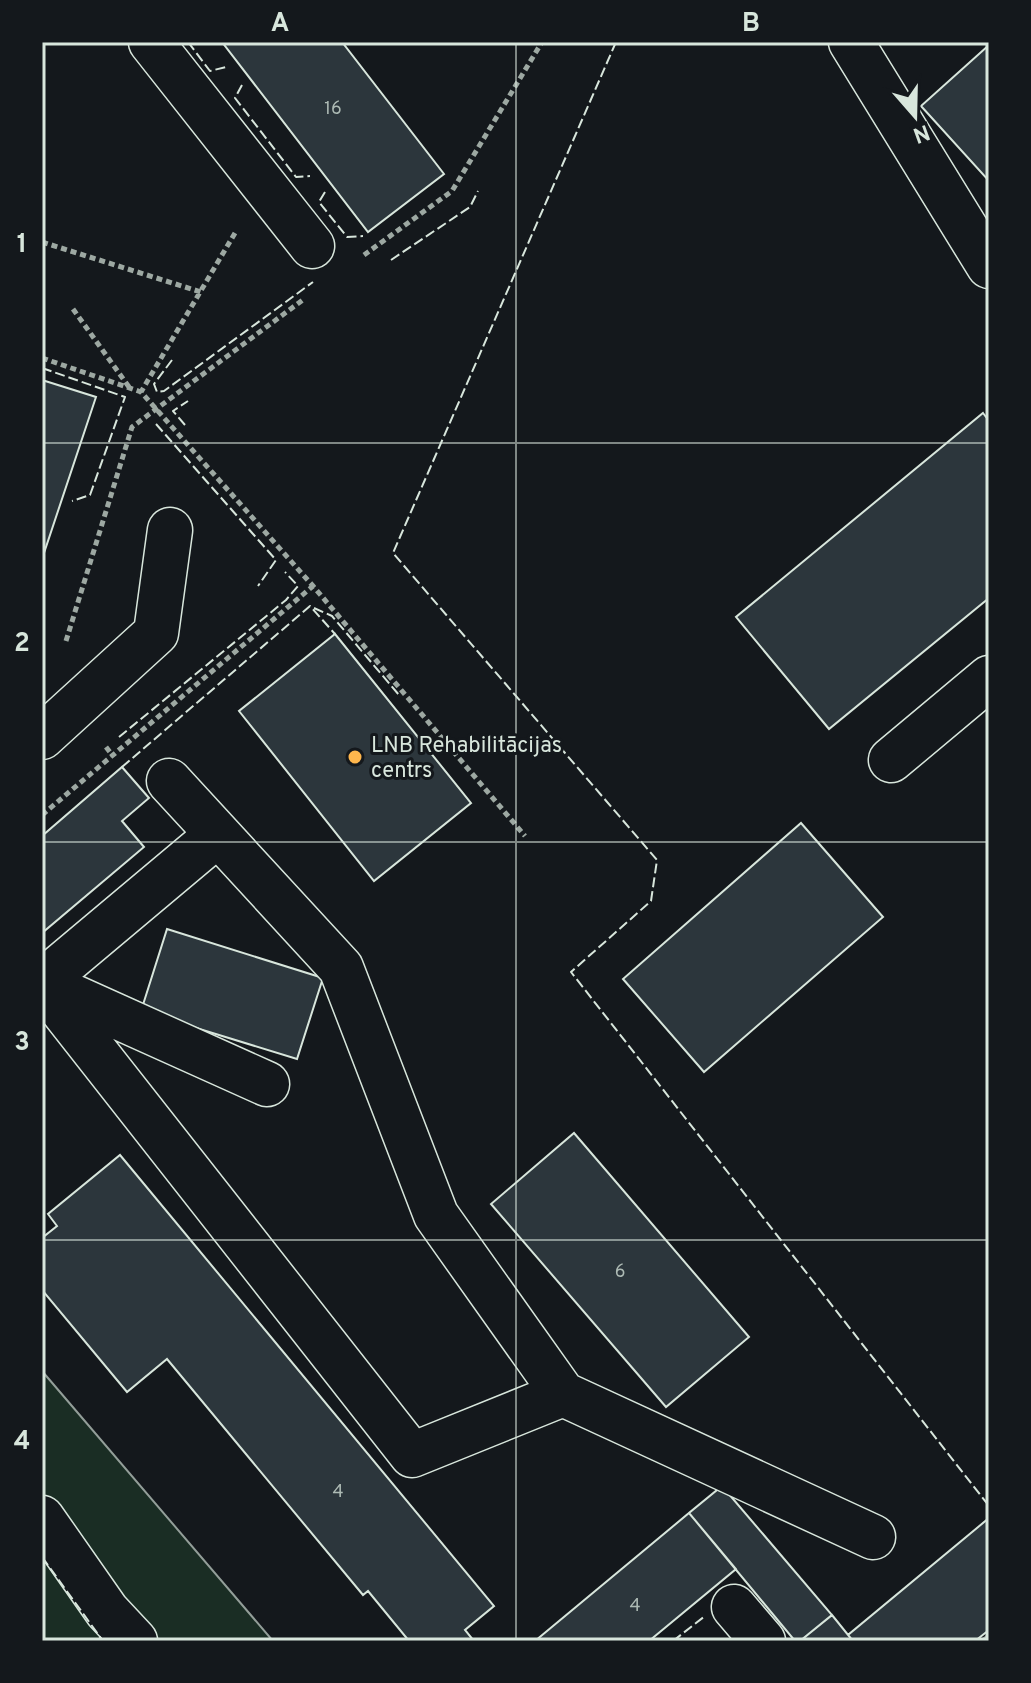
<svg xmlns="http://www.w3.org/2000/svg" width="1031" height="1683" font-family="Overpass,sans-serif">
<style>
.green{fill:#1a2d24;stroke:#939e99;stroke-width:2}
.building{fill:#2c363c;stroke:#d8e6dc;stroke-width:2}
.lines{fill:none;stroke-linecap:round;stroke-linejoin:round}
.minor-casing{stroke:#d8e6dc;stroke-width:47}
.path{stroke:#9da8a2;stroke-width:5;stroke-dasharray:6 4;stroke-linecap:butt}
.minor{stroke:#14181c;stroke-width:44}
.fence{stroke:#d8e6dc;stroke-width:2;stroke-dasharray:10 4;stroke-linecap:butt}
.grid{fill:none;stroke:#d8e6dc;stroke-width:2;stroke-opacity:0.55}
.poi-dot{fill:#ffb74d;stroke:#14181c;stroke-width:3}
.labels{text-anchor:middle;stroke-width:6;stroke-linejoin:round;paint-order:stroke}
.number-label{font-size:18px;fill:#adbab4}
.poi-label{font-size:22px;fill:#d8e6dc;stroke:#14181c;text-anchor:start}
.neatline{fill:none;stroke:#d8e6dc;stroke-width:3}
.grid-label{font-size:26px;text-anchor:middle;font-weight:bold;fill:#d8e6dc}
</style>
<rect width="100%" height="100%" fill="#14181c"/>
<path class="green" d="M42,1371L273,1641H42Z"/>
<path class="building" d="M222,42H342L444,174L368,232Z
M989,45V181L921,106Z
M42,380L96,397L42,559Z
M983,413L989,421V598L829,729L736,617Z
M335,634L471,803L374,881L239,711Z
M122,767L149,798L122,821L144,847L42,933V836Z
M801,823L883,917L704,1072L623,979Z
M167,929L323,978L297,1059L141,1011Z
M574,1133L749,1337L666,1407L491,1204Z
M120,1155L494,1606L465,1630L474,1641H409L368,1591L363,1595L167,1359L127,1392L42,1290V1238L57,1226L48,1214Z
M722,1486L832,1615L800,1641H795L689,1513Z
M689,1513L736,1569L649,1641H535Z
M989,1518V1630L975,1641H853L848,1635Z
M832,1615L853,1641H800Z"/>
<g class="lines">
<defs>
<path id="minor" d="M151,42L312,246
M851,42L989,266
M42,737L156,633L170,530
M891,760L989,678
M169,781L341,968L436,1215L563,1394L873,1537
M42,982L217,835
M42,984L412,1455L563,1394
M47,985L267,1084
M42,1518L107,1611L135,1641
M734,1607L763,1641"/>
</defs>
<use href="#minor" class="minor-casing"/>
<path class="path" d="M235,233L141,392L313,586L525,836
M42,242L201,292
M364,255L452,191L542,42
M73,309L129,387
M42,358L141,392
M66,641L132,427L304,299
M106,747L113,756
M42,815L313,586
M983,1641L989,1636"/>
<use href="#minor" class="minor"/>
<path class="fence" d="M188,42L210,71L226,67
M616,42L393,553L657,860L651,901L571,972L989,1506
M242,85L235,98L296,177L310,176
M325,192L319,202L347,237L363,236
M391,260L470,207L478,191
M172,360L154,384L157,392L164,391L313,282
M42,368L125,397L90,495L72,501
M156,424L276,560L258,586
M185,425L173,411L188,401
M314,608L332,616L399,695
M119,737L286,600L298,586L285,572
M122,767L310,606L335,634
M42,1557L103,1641
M673,1641L705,1616"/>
</g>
<path class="grid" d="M516,42V1641M42,443H989M42,842H989M42,1240H989"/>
<circle class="poi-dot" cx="355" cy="757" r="8"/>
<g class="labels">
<g class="number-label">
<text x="333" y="114">16</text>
<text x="620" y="1277">6</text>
<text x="338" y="1497">4</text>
<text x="635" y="1611">4</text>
</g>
<g class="poi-label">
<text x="371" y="752">LNB Rehabilitācijas<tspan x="371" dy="25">centrs</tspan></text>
</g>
</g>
<rect width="1031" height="1683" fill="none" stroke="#14181c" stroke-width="88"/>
<g transform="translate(915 116) rotate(160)" stroke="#14181c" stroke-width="6" paint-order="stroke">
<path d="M0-6L14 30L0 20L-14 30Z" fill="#d8e6dc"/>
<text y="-12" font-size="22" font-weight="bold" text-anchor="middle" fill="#d8e6dc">N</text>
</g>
<rect x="44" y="44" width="943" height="1595" class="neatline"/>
<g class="grid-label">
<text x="280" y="31">A</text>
<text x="751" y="31">B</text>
<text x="22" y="252">1</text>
<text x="22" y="651">2</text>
<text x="22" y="1050">3</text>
<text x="22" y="1449">4</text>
</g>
</svg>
